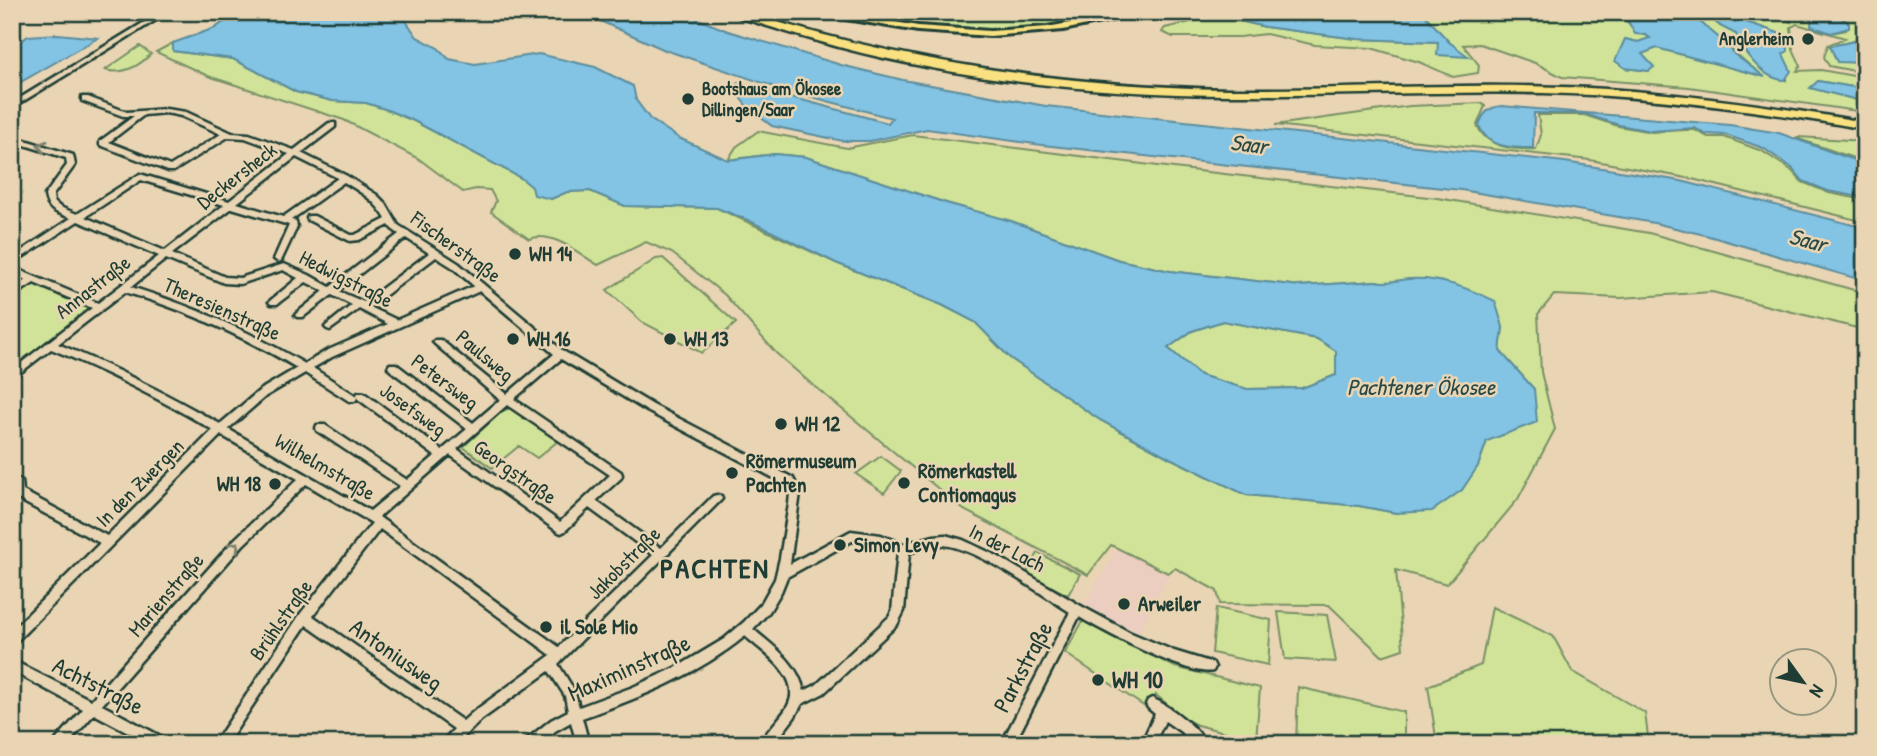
<svg xmlns="http://www.w3.org/2000/svg" width="1877" height="756" font-family="'Patrick Hand',sans-serif">
<style>
.built{fill:#ebcebf}
.green{fill:#d0e398;stroke:#789066;stroke-width:2}
.water{fill:#83c3e3;stroke:#5b8d9d;stroke-width:2;fill-rule:evenodd}
.lines{fill:none;stroke-linecap:round;stroke-linejoin:round}
.minor-casing{stroke:#1f3d34;stroke-width:5}
.major-casing{stroke:#1f3d34;stroke-width:6}
.highway-casing{stroke:#1f3d34;stroke-width:5}
.minor{fill:#e9d5b3;fill-rule:evenodd}
.major{fill:#f9e181;fill-rule:evenodd}
.highway{fill:#f9e181;fill-rule:evenodd}
.oneway{stroke:#7a816d}
.poi-dot{fill:#1f3d34;stroke:#e9d5b3;stroke-width:2.5}
.labels{text-anchor:middle;stroke-width:5;stroke-linejoin:round;paint-order:stroke}
.far-poi-label{font-size:18px;font-weight:bold;fill:#1f3d34;stroke:#e9d5b3;text-anchor:end}
.street-label{font-size:21px;fill:#1f3d34;stroke:#e9d5b3}
.poi-label{font-size:21px;font-weight:bold;fill:#1f3d34;stroke:#e9d5b3;text-anchor:start}
.water-label{font-size:23px;font-style:italic;fill:#294a46;stroke:#e9d5b3}
.near-street-label{font-size:24px;fill:#1f3d34;stroke:#e9d5b3}
.near-poi-label{font-size:24px;font-weight:bold;fill:#1f3d34;stroke:#e9d5b3;text-anchor:start}
.district-label{font-size:28px;font-weight:bold;letter-spacing:2px;fill:#1f3d34;stroke:#e9d5b3}
</style>
<rect width="100%" height="100%" fill="#e9d5b3"/>
<filter id="ink" filterUnits="userSpaceOnUse"><feTurbulence type="fractalNoise" baseFrequency=".0143" numOctaves="2"/><feDisplacementMap in="SourceGraphic" scale="14" xChannelSelector="R" yChannelSelector="G"/><feConvolveMatrix kernelMatrix="1 2 1 2 8 2 1 2 1" color-interpolation-filters="sRGB"/></filter>
<g filter="url(#ink)">
<path class="built" d="M1117,548L1170,574L1137,636L1083,607Z"/>
<path class="green" d="M840,12H1124C1094,19 1064,26 1034,28C970,34 903,23 840,12Z
M1222,12H1229L1240,21L1265,27L1357,39L1438,42L1467,57L1449,42L1423,13L1391,19L1343,12H1618L1632,27L1650,38L1638,42L1625,39V68L1649,71L1653,66L1641,54L1657,48L1762,76L1688,12H1704L1720,26L1736,34L1741,48L1786,80V62L1782,54L1787,47V36L1717,12H1762L1791,22V12H1812L1810,19L1831,33L1846,30L1849,23L1837,15L1840,12H1865V21L1855,41L1831,46L1837,61L1865,63V73L1829,66L1824,57L1828,45L1845,38L1797,24L1791,27L1793,49L1801,66L1797,71L1821,70L1865,78V89L1818,81L1811,88L1865,102V108L1857,111L1689,87L1562,77L1535,63L1480,44L1463,45L1479,65L1478,73L1453,77L1419,62L1371,48L1315,45L1266,34L1240,37H1173L1162,32L1165,28L1221,15Z
M173,43V51L233,59L296,92L333,101L366,103L385,109L414,121L521,178L551,199L567,192L590,191L625,206L717,208L836,263L942,305L975,322L1010,358L1100,420L1170,458L1246,495L1359,506L1396,513L1478,466L1487,441L1534,389L1500,351L1503,327L1410,279L1385,283L1376,281L1300,286L1170,271L1119,260L1011,221L946,203L806,157L775,154L728,160L736,147L758,131L847,148L913,135L1198,171L1437,198L1649,233L1865,293V330L1712,292L1621,298L1554,295L1538,314L1541,372L1555,429L1518,499L1447,584L1396,570L1403,649L1382,656L1329,605L1220,604L1217,591L1175,568L1168,573L1111,545L1088,575L964,510L808,381L776,353L725,295L672,253L646,242L598,265C578,253 552,230 529,239L491,212L496,201L490,190L476,189L463,192L419,159L344,120L208,76L156,52Z
M140,46L151,54C138,67 123,75 105,70Z
M1481,103L1485,106L1477,125C1487,148 1513,150 1536,149L1541,135L1538,115H1584L1618,126L1652,132L1685,130H1695L1708,137H1724L1762,151L1791,170L1802,182L1829,193L1865,200V222L1692,179L1590,160L1275,125L1410,106Z
M1798,137L1865,141V162L1796,138Z
M663,258L736,323L702,353L642,322L607,290L656,259Z
M33,284L90,309L12,371V298Z
M1223,321L1317,339L1336,351V375L1302,388L1247,389L1200,375L1168,348L1192,331Z
M511,408L558,441L537,458L519,446L492,468L463,447L502,411Z
M881,456L901,471L884,493L856,474Z
M1038,553L1080,574L1068,595L1026,574Z
M1492,607L1553,636L1572,671L1645,713L1649,744H1437L1428,686L1481,665Z
M1216,608L1271,620L1268,665L1212,653Z
M1278,612L1327,615L1336,662L1285,659Z
M1083,621L1175,667L1260,688L1256,740L1197,725L1186,720L1156,695L1145,707L1065,653Z
M1298,687L1404,712V744H1296Z"/>
<path class="water" d="M238,12H400L417,37L438,48L449,59L475,64L539,54L595,67L633,86L636,100L650,119L679,138L728,160L775,154L806,157L946,203L1011,221L1119,260L1170,271L1300,286L1376,281C1388,284 1397,280 1409,279C1439,277 1468,288 1495,301L1503,327L1500,351L1534,389L1537,422L1487,441L1478,466L1462,490L1432,511L1396,513L1359,506L1246,495L1170,458L1100,420L1010,358L975,322L942,305L836,263L750,221L717,208L625,206L590,191L567,192L551,199L534,195L532,187L521,178L414,121L385,109L366,103L333,101L296,92L233,59L173,51V43L215,28ZM1223,321L1317,339L1336,351V375L1302,388L1247,389L1200,375L1168,348L1192,331Z
M580,12H680L728,31L841,65L903,80L1046,106L1565,162L1681,181L1865,228V281L1705,235L1654,223L1461,190L1042,145L927,129L870,141H843L772,126L748,108L739,96L729,93L735,90L738,83L888,123L892,118L778,88L665,50Z
M1343,12L1391,19L1423,13L1449,42L1469,57L1437,55L1438,42L1357,39L1265,27L1240,21L1229,13Z
M1618,12H1688L1729,46L1734,54L1765,77L1657,48L1642,54L1654,67L1649,71L1625,68L1615,61L1625,39L1638,42L1650,38L1646,35L1635,34L1628,21Z
M1704,12H1717L1787,36L1788,51L1783,54L1791,71L1785,80C1764,80 1742,52 1736,34L1720,26Z
M1812,12H1840L1837,15L1849,23V28L1831,33L1811,26Z
M1865,21V63L1837,62L1830,46L1855,41Z
M58,34L98,38L12,87V48L28,36Z
M1818,81L1865,89V102L1810,88Z
M1502,106L1730,125L1779,133L1865,164V198L1828,191L1803,181L1792,168L1763,148L1726,135L1705,134L1695,128L1651,131L1619,125L1585,114L1534,113L1533,148C1512,148 1487,148 1479,125C1483,113 1489,107 1502,106Z"/>
<g class="lines">
<defs>
<path id="minor" d="M161,12H169L12,108V103Z
M82,97H88L127,112L166,109L186,112L232,133L249,134L294,150L329,123H335V127L301,153L347,176L377,195L386,204L398,225L458,263L563,351L653,405L793,478L800,493L790,564L851,531L881,535L904,544L934,536L945,535L963,540L997,556L1081,606L1129,632L1174,651L1213,663L1215,667L1213,671C1189,677 1103,631 1079,617L1014,744H1001L1070,612C1040,594 974,545 941,545C930,544 919,550 909,553L904,611L897,625L824,693L802,704L794,718L774,744H760C766,731 778,721 786,709C806,679 764,653 745,636C698,675 639,698 582,718L589,744H577L571,722L555,731L540,744H524L526,740L551,720L568,711L565,696L549,671L481,720L457,744H442L444,740L454,729L306,625L227,744H214L301,613L372,523L306,484L243,545L102,705L168,740L170,744H151L94,714L68,744H54L56,740L83,709L12,671V660L91,700L235,539L298,479L221,435L16,642L12,643V630L100,543L14,497L12,495V476L22,481L23,491L107,536L213,430C161,400 108,372 51,349L12,379V370L92,308L34,283L12,297V289L26,280L12,274V267L98,303L159,256L78,221L12,264V257L71,218C58,213 47,211 45,195L67,165L66,158L12,141V136L73,155L75,165L53,195L54,202L60,207L77,214L140,174L229,201L289,154L245,138L228,137L174,171H168L100,145V141L134,116H123L82,101ZM166,113L181,116L221,134L170,166L109,142L144,115ZM296,157L338,178L283,217L237,203ZM141,180L224,205L165,251L85,217ZM344,182C362,193 375,200 386,219L355,235H351L314,216H308L307,218L308,220L350,241L359,240L389,225L392,229L399,234L330,287L309,275L284,264L240,278L225,277L172,254L232,208L289,225L274,259L278,262L281,261L297,227L296,221L291,220ZM406,238L429,253L364,302L338,291ZM436,257L452,267L474,286L397,320L370,307ZM166,259L224,283L240,284L283,270L298,278L271,300L269,302L271,304H277L306,282L324,291L297,313L295,315L297,317H303L332,295L352,305L327,325L325,327L327,329L330,330L359,309L388,324L326,351L305,364C250,331 192,306 131,287ZM480,291L554,354L507,394L441,340H435L433,342L435,344L500,400L473,423L396,364H390L388,367L390,370L467,429L442,450L364,393H358L356,396L358,399L435,456L407,480L325,425H317L316,428L317,431L400,486L370,511L228,429L266,396L305,373L349,401H355L357,398L355,395L313,368L332,357ZM125,292C186,310 243,336 297,368L260,390L220,424C167,394 114,367 58,344ZM561,359L647,411L785,484L790,493L789,504L780,558L775,579L761,604L744,622L724,639L679,666L633,687L579,707L574,690L558,664L722,499L721,496L717,495L713,496L661,548L596,501L621,478L622,475L621,472L514,399ZM507,405L610,475L560,522L457,449ZM450,455L557,531L561,533L565,531L589,508L653,555L559,647L379,517ZM380,529L551,655L473,712L463,721L313,616ZM852,541L881,545L898,552L892,611L889,617L816,685L804,691C797,662 774,647 753,629L769,612L781,592L787,577Z
M1152,698C1169,706 1198,727 1207,744H1192L1181,732L1165,721L1154,744H1141L1155,714L1148,708L1146,704L1148,700Z"/>
<path id="major" d="M819,12H837L918,26L990,31L1047,27L1131,12H1149L1063,30L990,36L918,31L846,19Z"/>
<path id="highway" d="M729,12H745C903,63 1065,86 1231,89C1350,90 1470,82 1589,88C1682,93 1773,106 1865,122V129C1759,110 1652,96 1544,93C1440,91 1337,96 1233,95C1101,94 966,81 839,47C813,40 787,32 761,24C751,21 738,18 729,12Z"/>
</defs>
<use href="#minor" class="minor-casing"/>
<use href="#major" class="major-casing"/>
<use href="#highway" class="highway-casing"/>
<use href="#minor" class="minor"/>
<use href="#major" class="major"/>
<use href="#highway" class="highway"/>
</g>
<defs><path id="oneway-chevron" d="M-2-3.5L2.5 0L-2 3.5" fill="none" stroke-width="1.6" stroke-linecap="round" stroke-linejoin="round" transform="scale(1.75)"/></defs>
<g class="oneway">
<use href="#oneway-chevron" transform="translate(42 146) rotate(-163)"/>
<use href="#oneway-chevron" transform="translate(235 546) rotate(-47)"/>
</g>
</g>
<g class="poi-dot">
<circle cx="1808" cy="39" r="7"/>
<circle cx="688" cy="99" r="7"/>
<circle cx="515" cy="254" r="7"/>
<circle cx="513" cy="339" r="7"/>
<circle cx="670" cy="339" r="7"/>
<circle cx="781" cy="424" r="7"/>
<circle cx="732" cy="473" r="7"/>
<circle cx="904" cy="483" r="7"/>
<circle cx="275" cy="484" r="7"/>
<circle cx="840" cy="545" r="7"/>
<circle cx="1124" cy="604" r="7"/>
<circle cx="546" cy="627" r="7"/>
<circle cx="1098" cy="680" r="7"/>
</g>
<g class="labels">
<g class="far-poi-label">
<text x="1794" y="45">Anglerheim</text>
<text x="702" y="95" text-anchor="start">Bootshaus am Ökosee<tspan x="702" dy="21">Dillingen/Saar</tspan></text>
</g>
<g class="street-label">
<text transform="translate(237 176) rotate(-38)" y="7">Deckersheck</text>
<text transform="translate(456 247) rotate(36)" y="7">Fischerstraße</text>
<text transform="translate(346 279) rotate(27)" y="7">Hedwigstraße</text>
<text transform="translate(93 287) rotate(-38)" y="7">Annastraße</text>
<text transform="translate(222 309) rotate(24)" y="7">Theresienstraße</text>
<text transform="translate(485 356) rotate(40)" y="7">Paulsweg</text>
<text transform="translate(445 382) rotate(37)" y="7">Petersweg</text>
<text transform="translate(413 410) rotate(36)" y="7">Josefsweg</text>
<text transform="translate(325 467) rotate(30)" y="7">Wilhelmstraße</text>
<text transform="translate(515 472) rotate(35)" y="7">Georgstraße</text>
<text transform="translate(140 483) rotate(-45)" y="7">In den Zwergen</text>
<text transform="translate(1007 548) rotate(27)" y="7">In der Lach</text>
<text transform="translate(624 563) rotate(-45)" y="7">Jakobstraße</text>
<text transform="translate(166 595) rotate(-49)" y="7">Marienstraße</text>
<text transform="translate(281 620) rotate(-55)" y="7">Brühlstraße</text>
</g>
<g class="poi-label">
<text x="529" y="261">WH 14</text>
<text x="527" y="346">WH 16</text>
<text x="684" y="346">WH 13</text>
<text x="795" y="431">WH 12</text>
<text x="746" y="468">Römermuseum<tspan x="746" dy="24">Pachten</tspan></text>
<text x="918" y="478">Römerkastell<tspan x="918" dy="24">Contiomagus</tspan></text>
<text x="261" y="491" text-anchor="end">WH 18</text>
<text x="854" y="552">Simon Levy</text>
<text x="1138" y="611">Arweiler</text>
<text x="560" y="634">il Sole Mio</text>
</g>
<g class="water-label">
<text transform="translate(1249 144) rotate(7)" y="8">Saar</text>
<text transform="translate(1808 240) rotate(15)" y="8">Saar</text>
<text x="1421" y="395">Pachtener Ökosee</text>
</g>
<g class="near-street-label">
<text transform="translate(396 655) rotate(35)" y="8">Antoniusweg</text>
<text transform="translate(1023 667) rotate(-62)" y="8">Parkstraße</text>
<text transform="translate(629 668) rotate(-24)" y="8">Maximinstraße</text>
<text transform="translate(98 686) rotate(27)" y="8">Achtstraße</text>
</g>
<g class="near-poi-label">
<text x="1112" y="688">WH 10</text>
</g>
<g class="district-label">
<text x="715" y="578">PACHTEN</text>
</g>
</g>
<rect width="1877" height="756" fill="none" stroke="#e9d5b3" stroke-width="42"/>
<rect x="21" y="21" width="1835" height="714" fill="none" stroke="#1f3d34" stroke-width="2.5" filter="url(#ink)"/>
<g transform="translate(1803 682) rotate(123)"><circle r="33" fill="#e9d5b3" stroke="#989880" stroke-width="2"/>
<path d="M0-5L12 26L0 18L-12 26Z" fill="#1f3d34"/>
<text y="-10" font-size="19" font-weight="bold" text-anchor="middle" fill="#1f3d34">N</text>
</g>
</svg>
